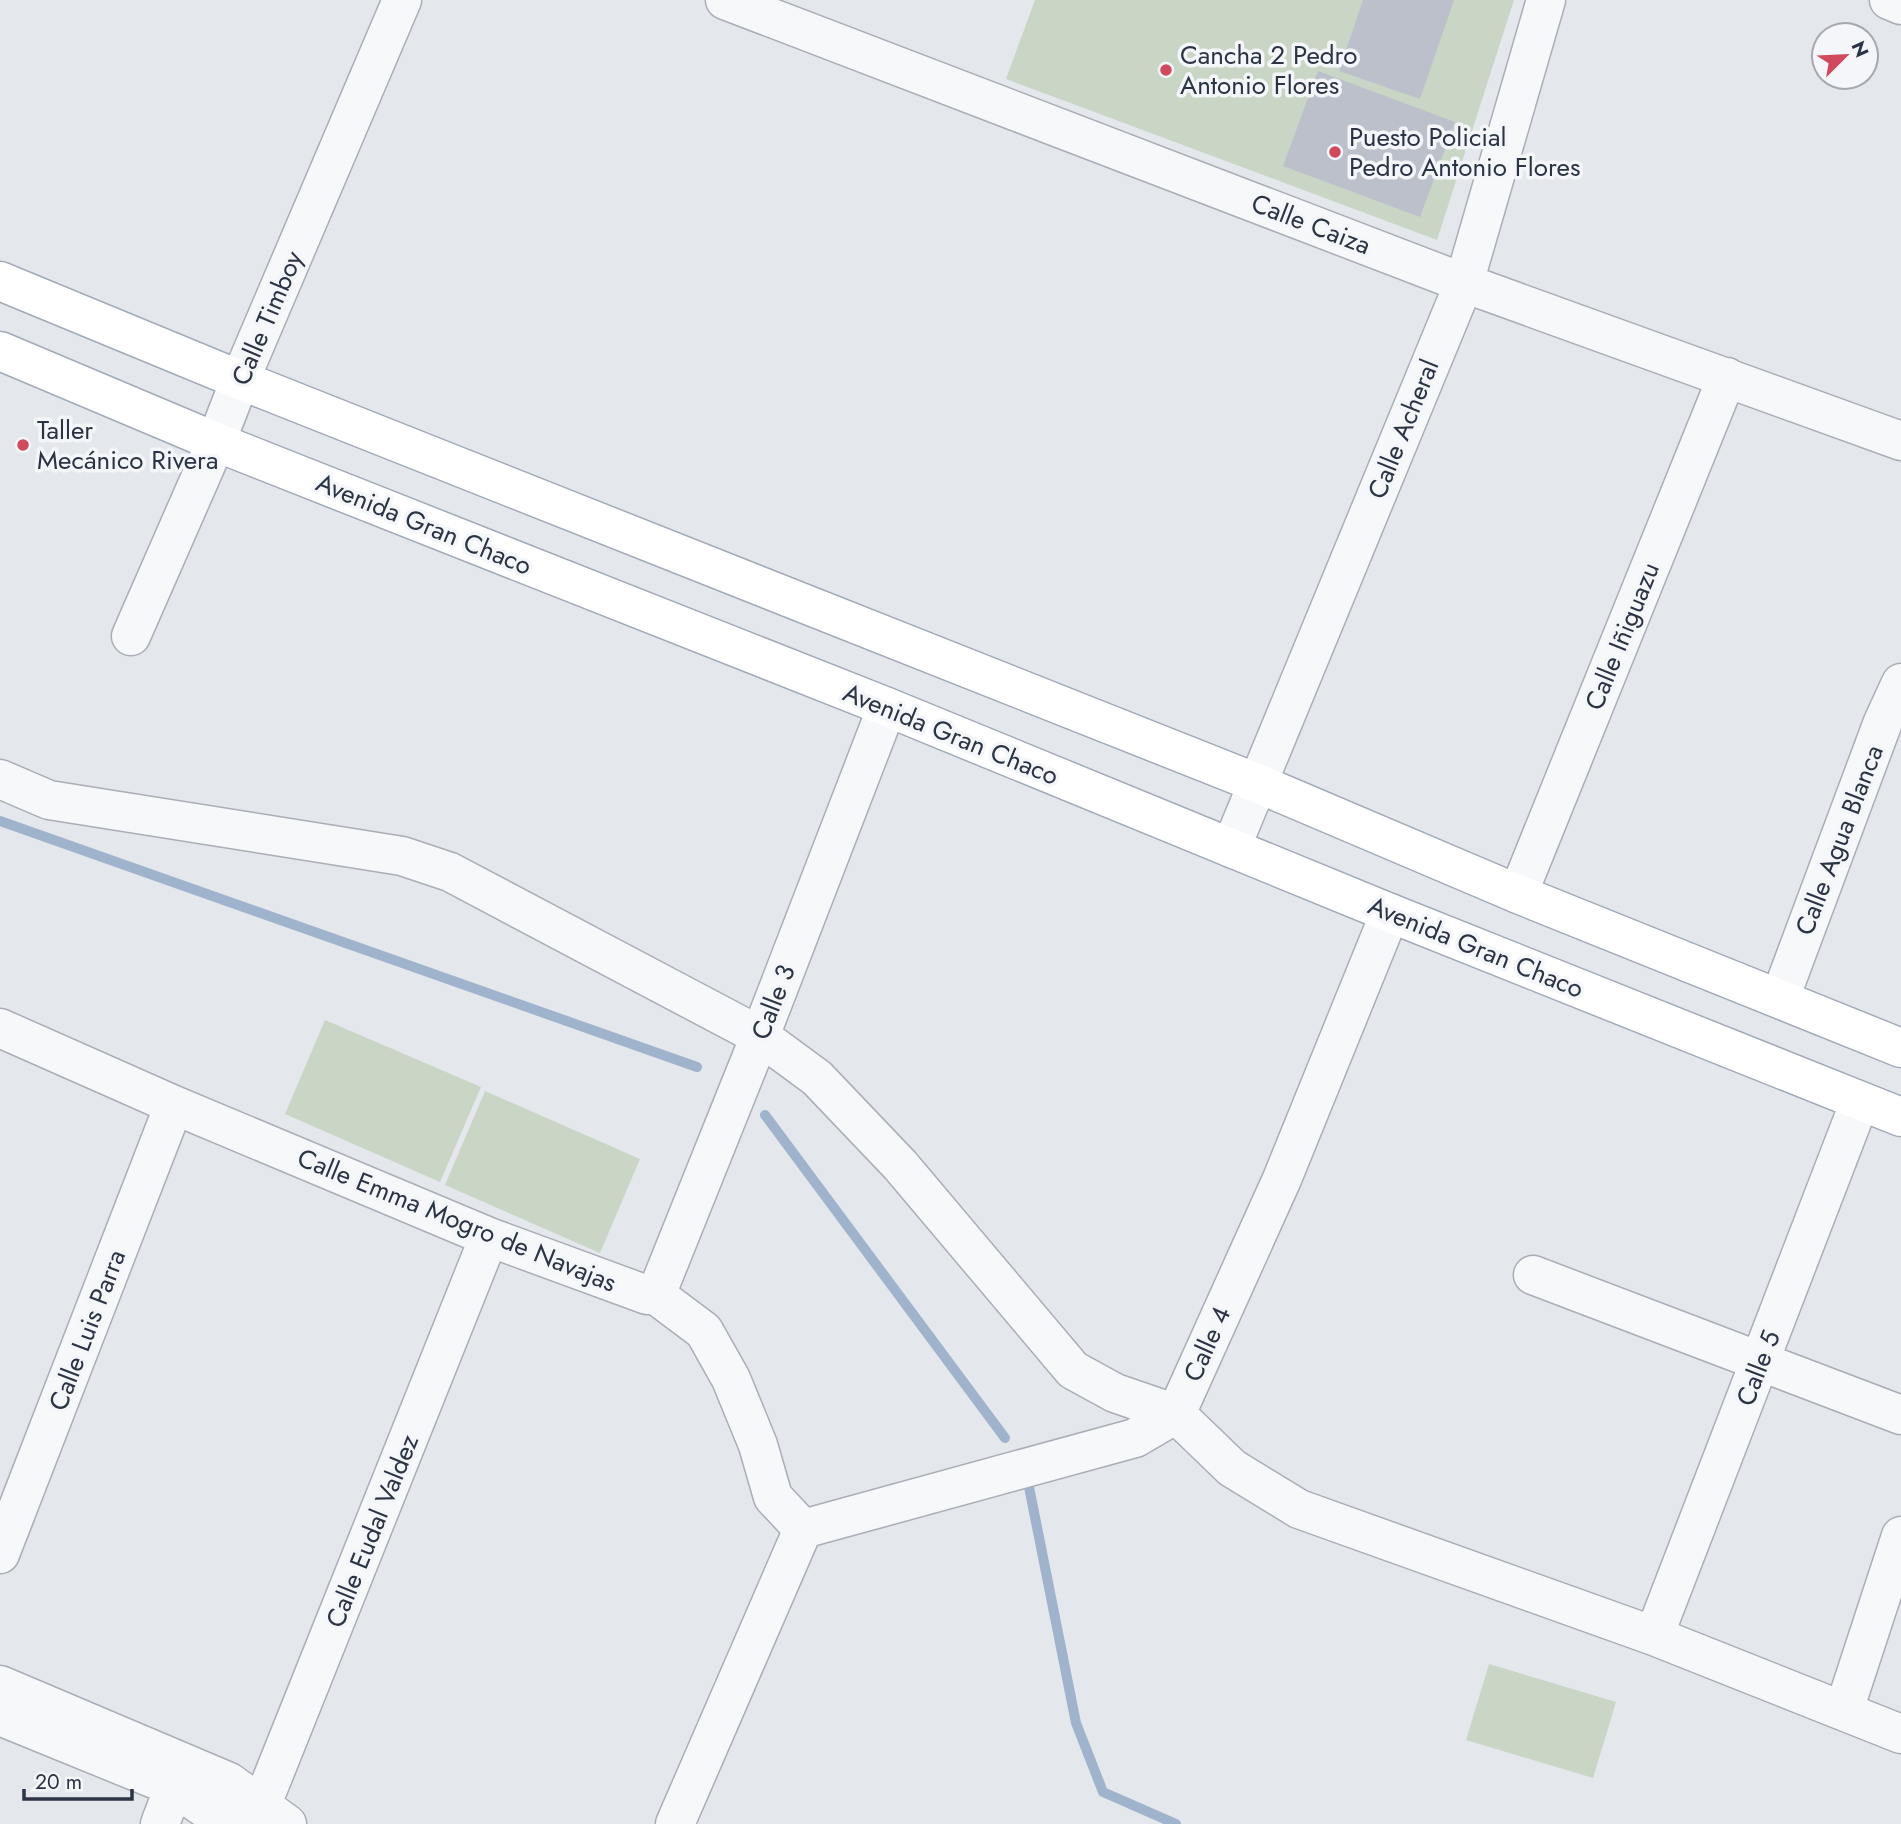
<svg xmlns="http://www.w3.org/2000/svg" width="1901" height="1824" font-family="Jost,sans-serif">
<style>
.green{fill:#c9d6c5}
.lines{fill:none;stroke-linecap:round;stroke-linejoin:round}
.stream{stroke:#9fb4cc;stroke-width:10}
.building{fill:#bbc0ca}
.minor-casing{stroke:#a9aeb7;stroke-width:41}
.major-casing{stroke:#a3abb8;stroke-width:41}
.minor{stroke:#f7f8fa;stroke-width:38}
.major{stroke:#fff;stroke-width:38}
.poi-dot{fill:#d1495b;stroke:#f4f6f9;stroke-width:2.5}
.labels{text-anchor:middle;stroke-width:7;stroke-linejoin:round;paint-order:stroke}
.poi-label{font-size:26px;fill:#2b3445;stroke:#f4f6f9;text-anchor:start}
.street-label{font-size:26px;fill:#2b3445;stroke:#f4f6f9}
</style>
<rect width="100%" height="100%" fill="#e4e7ec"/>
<path class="green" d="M1035,0H1514L1437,240L1006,79Z
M325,1020L481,1087L440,1182L285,1114Z
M485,1091L640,1159L600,1253L445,1185Z
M1489,1664L1616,1702L1593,1778L1466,1740Z"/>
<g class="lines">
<path class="stream" d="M0,821L697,1067
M765,1115L1005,1438
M1029,1487L1076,1723L1103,1792L1176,1824"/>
</g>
<path class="building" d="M1363,0H1454L1420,99L1339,71Z
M1318,71L1455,122L1420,217L1283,166Z"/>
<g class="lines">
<defs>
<path id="minor" d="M725,0L1464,283L1901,441
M1889,0L1901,5
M131,636L216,442L240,380L402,0
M0,779L49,800L402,856L450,872L760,1036L817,1078L900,1165L1073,1370L1115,1393L1176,1414L1232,1468L1299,1509L1654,1636L1901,1734
M1231,848L1464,283L1546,0
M1518,894L1727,377
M1780,998L1883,722L1901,683
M0,1028L174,1105L489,1237L647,1295H656L704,1331L731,1379L758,1445L773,1497L803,1529
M1533,1275L1901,1415
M656,1295L760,1036L887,707
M803,1529L1135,1438L1176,1414L1282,1179L1390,913
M0,1554L174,1105
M1654,1636L1860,1101
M0,1685L229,1782L287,1824
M1844,1710L1901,1536
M0,1716L174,1787L228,1824
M160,1824L174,1787
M254,1824L489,1237
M675,1824L803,1529"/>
<path id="major" d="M0,281L240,380L1257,783L1518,894L1901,1048
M0,351L216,442L887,707L1390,913L1901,1117"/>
</defs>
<use href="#minor" class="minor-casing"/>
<use href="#major" class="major-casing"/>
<use href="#minor" class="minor"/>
<use href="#major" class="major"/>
</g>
<g class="poi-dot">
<circle cx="1166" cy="70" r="7"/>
<circle cx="1335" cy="152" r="7"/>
<circle cx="23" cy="445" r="7"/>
</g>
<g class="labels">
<g class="poi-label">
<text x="1180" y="64">Cancha 2 Pedro<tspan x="1180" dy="30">Antonio Flores</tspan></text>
<text x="1349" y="146">Puesto Policial<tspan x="1349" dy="30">Pedro Antonio Flores</tspan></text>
<text x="37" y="439">Taller<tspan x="37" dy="30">Mecánico Rivera</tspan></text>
</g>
<g class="street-label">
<text transform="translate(1311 224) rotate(21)" y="9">Calle Caiza</text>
<text transform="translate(267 318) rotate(-67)" y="9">Calle Timboy</text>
<text transform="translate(1403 429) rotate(-68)" y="9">Calle Acheral</text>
<text transform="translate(424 524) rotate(22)" y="9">Avenida Gran Chaco</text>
<text transform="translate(1622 636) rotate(-68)" y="9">Calle Iñiguazu</text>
<text transform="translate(951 734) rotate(22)" y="9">Avenida Gran Chaco</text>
<text transform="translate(1839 840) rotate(-69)" y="9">Calle Agua Blanca</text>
<text transform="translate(1476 947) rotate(22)" y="9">Avenida Gran Chaco</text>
<text transform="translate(773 1002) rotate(-69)" y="9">Calle 3</text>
<text transform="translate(457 1220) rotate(22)" y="9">Calle Emma Mogro de Navajas</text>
<text transform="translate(87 1330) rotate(-69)" y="9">Calle Luis Parra</text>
<text transform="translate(1207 1344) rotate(-66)" y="9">Calle 4</text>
<text transform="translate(1758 1368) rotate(-69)" y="9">Calle 5</text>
<text transform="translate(372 1531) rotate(-68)" y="9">Calle Eudal Valdez</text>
</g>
</g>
<g transform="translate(1845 56) rotate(66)"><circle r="33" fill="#f4f6f9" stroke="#a4a8b1" stroke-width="2"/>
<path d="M0-5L12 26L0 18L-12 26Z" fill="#d1495b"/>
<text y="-10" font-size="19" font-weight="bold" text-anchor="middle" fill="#2b3445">N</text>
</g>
<path d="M24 1789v10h108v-10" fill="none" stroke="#2b3445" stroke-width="3.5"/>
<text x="35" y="1789" font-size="21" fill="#2b3445" stroke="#f4f6f9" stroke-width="5" paint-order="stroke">20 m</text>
</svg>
